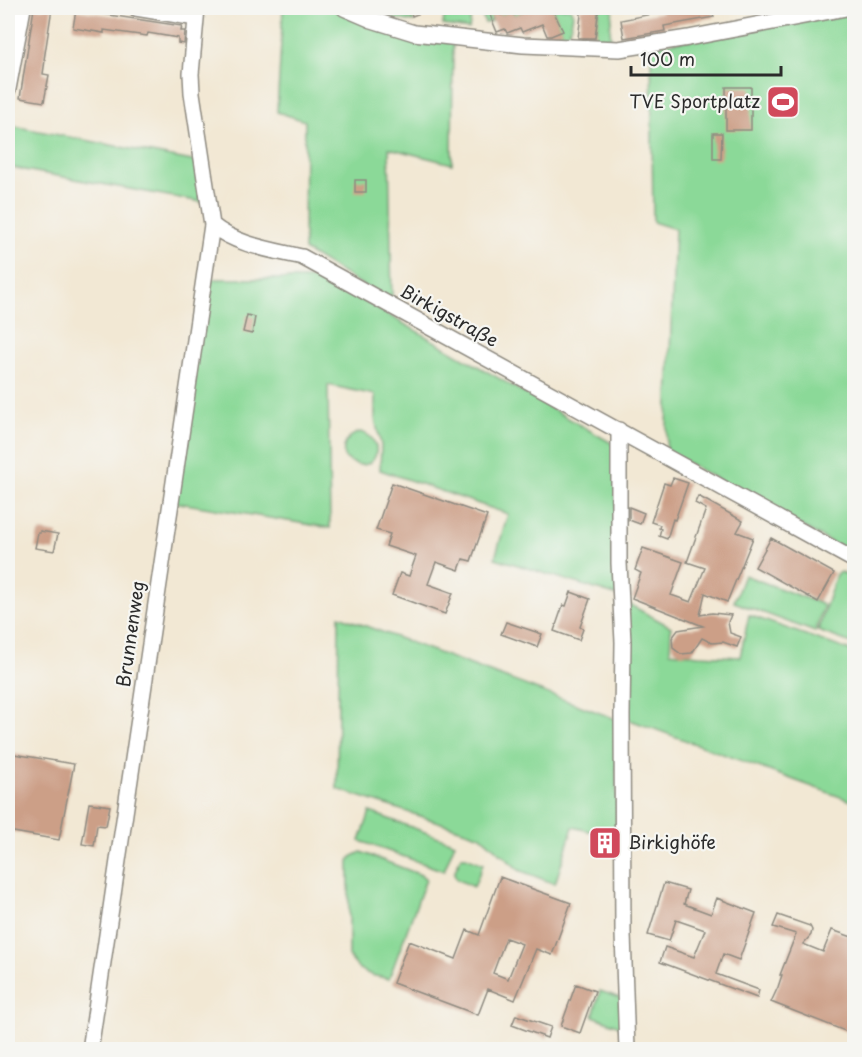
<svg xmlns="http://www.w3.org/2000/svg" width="862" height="1057" font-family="'Playpen Sans',sans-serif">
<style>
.green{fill:#8bd998;stroke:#5b8262;stroke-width:1.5}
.building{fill:#cc9f87;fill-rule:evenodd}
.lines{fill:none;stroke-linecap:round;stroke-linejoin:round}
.minor-casing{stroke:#8e8a80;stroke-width:18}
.minor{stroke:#fff;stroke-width:15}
.labels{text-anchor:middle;stroke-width:4.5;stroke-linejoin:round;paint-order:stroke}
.poi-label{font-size:18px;fill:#2b2b2b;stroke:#f6f6f2;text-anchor:end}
.street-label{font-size:18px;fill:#2b2b2b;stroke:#f6f6f2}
</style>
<rect width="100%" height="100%" fill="#f6f6f2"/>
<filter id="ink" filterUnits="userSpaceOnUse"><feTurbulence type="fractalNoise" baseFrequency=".0167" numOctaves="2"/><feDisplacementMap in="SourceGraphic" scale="12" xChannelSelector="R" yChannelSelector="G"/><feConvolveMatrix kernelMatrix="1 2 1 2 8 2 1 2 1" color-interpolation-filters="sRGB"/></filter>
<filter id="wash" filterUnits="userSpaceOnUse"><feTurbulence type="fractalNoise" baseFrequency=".008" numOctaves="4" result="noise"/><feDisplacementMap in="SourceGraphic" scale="24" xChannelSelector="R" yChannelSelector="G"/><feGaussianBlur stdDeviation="1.35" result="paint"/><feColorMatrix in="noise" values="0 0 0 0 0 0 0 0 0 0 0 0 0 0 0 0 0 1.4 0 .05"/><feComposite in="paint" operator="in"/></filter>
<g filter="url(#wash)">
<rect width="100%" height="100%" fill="#f2e8d4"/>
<path class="green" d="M283,8H334L407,35L453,42L452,164L389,148L392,303L304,250L305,121L277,112Z
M363,8H409L414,22L397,19Z
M445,8H525L526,10L514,15L512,11L501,15L499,12L490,15L492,21L485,23L481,12L472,10L469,29L443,25Z
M552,8H570L573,14L568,39L554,38V35L562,31Z
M598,8H608L613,10L610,27L611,42L594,41L599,11Z
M854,12V555L666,451L675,229L653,222L651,46Z
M8,125L197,162L202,202L8,167Z
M206,279H326L615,445L618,596L495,558L508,514L380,470L381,445L375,419V395L328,385L330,528L173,502Z
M361,432C390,441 374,482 344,457C342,444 348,435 361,432Z
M841,572L854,578V644L818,631L836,574Z
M744,575L824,605L815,632L734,602Z
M625,602L671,627L670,652L699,655L740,657L749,615L854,652V802L627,719Z
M339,616L616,719L617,838L573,827L555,884L519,870L481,836L337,789Z
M370,812L455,843L444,871L360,841Z
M361,852L421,875L426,879L389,979L371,975L359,969L349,957V861L351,857Z
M461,857H466L483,864L474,887L456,879L454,873Z
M600,991L621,998L622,1027L593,1016Z"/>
<g id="blocks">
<path class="building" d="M34,8H52L44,60H45L43,74L49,75L44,102L20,98Z
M409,8H434L412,16Z
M532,8H552L563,31L551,36H547L542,24L522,32L520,28L507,33L505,29L497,32L490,15L499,11L501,15L512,11L514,15Z
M580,8H599L595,38H578L581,15Z
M669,8H712L714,17L664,26L665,31L624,38L621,20L662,12L661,9Z
M76,10L182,26L181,31H185L184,44L178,43V38L148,33L147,36L104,30V33L73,28Z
M726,87H751V130H726Z
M713,133H722L721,159H713Z
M355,180H366V192H355Z
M247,315L255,317L252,334L243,332Z
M673,478L688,483L675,520L673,519L667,539L659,536L661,529L659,528L660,525L651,522L664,483L670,485Z
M392,483L487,516L471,561L463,559L459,570L436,562L428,584L453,593L445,614L392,595L400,573L409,576L416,556L386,546L390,534L376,530Z
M698,496L743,521L737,532L753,538L727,602L705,593L700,615L712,613L731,615L728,622L730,633L741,637L737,647L723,642L712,643L702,638L692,653L681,654L673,648L672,638L678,630L703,626L632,598L641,573L635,570L643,548L683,562L671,595L691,602L705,568L687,562L706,509L695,503Z
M629,507L644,513L640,524L629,520Z
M40,531L58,534L54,551L35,548L38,533H40Z
M771,538L834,573L818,602L755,567Z
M571,592L590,599L580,627L583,629L579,640L554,631L563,605L566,606Z
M506,622L542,634L537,647L501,634Z
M8,753L74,764L59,840L8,831V798L11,779H8Z
M89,803L110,806L106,826L97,825L94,846L82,844Z
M500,877L571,903L552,955L536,949L515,1000L488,989L478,1015L393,983L409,941L456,959L467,930L479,935ZM506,938L522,944L508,979L493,973Z
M664,883L688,890L684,904L711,914L717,898L756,913L739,960L723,954L716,974L759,990L757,998L660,962L665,947L694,957L705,930L676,920L669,941L648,935Z
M778,915L810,926L812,930L811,935L803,944L823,952L832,930L855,938V1035L771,1002L778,987L782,975H780L796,934L773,927Z
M576,984L595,991L580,1033L561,1026Z
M516,1015L551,1027L547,1038L512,1025Z"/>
</g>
</g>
<g filter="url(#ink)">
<use href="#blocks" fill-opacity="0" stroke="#8e8a80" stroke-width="1.5"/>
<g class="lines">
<defs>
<path id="minor" d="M136,8L196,18
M344,8L372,20L414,33L523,45L619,49L688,38L846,8
M8,89L23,8
M212,225C236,245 272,250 302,257L854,560
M619,430V563L623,642L622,715L623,934L627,1050
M90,1050L212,225L192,93L191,74L197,8"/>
</defs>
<use href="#minor" class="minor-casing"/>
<use href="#minor" class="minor"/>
</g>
</g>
<defs>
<symbol id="stadium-square" viewBox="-11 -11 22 22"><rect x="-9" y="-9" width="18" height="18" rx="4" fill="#d1495b" stroke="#f6f6f2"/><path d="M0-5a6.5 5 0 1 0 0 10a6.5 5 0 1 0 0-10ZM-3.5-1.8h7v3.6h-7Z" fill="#fff"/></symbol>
<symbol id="building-square" viewBox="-11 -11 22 22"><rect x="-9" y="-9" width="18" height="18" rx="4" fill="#d1495b" stroke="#f6f6f2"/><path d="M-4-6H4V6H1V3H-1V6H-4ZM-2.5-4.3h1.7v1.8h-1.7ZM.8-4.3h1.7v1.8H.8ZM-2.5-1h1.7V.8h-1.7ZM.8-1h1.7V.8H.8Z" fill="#fff"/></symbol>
</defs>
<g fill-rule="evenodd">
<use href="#stadium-square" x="764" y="83" width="38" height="38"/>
<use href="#building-square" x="586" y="824" width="38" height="38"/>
</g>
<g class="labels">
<g class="poi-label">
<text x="760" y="108">TVE Sportplatz</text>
<text x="628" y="849" text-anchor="start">Birkighöfe</text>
</g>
<g class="street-label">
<text transform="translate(449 316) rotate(29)" y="6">Birkigstraße</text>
<text transform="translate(131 634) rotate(-82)" y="6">Brunnenweg</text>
</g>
</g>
<rect width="862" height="1057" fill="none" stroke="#f6f6f2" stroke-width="30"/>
<path d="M631 66v9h150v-9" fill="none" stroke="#2b2b2b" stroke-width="3"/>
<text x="640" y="66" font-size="18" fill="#2b2b2b" stroke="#f6f6f2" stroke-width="4.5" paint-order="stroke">100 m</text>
</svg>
